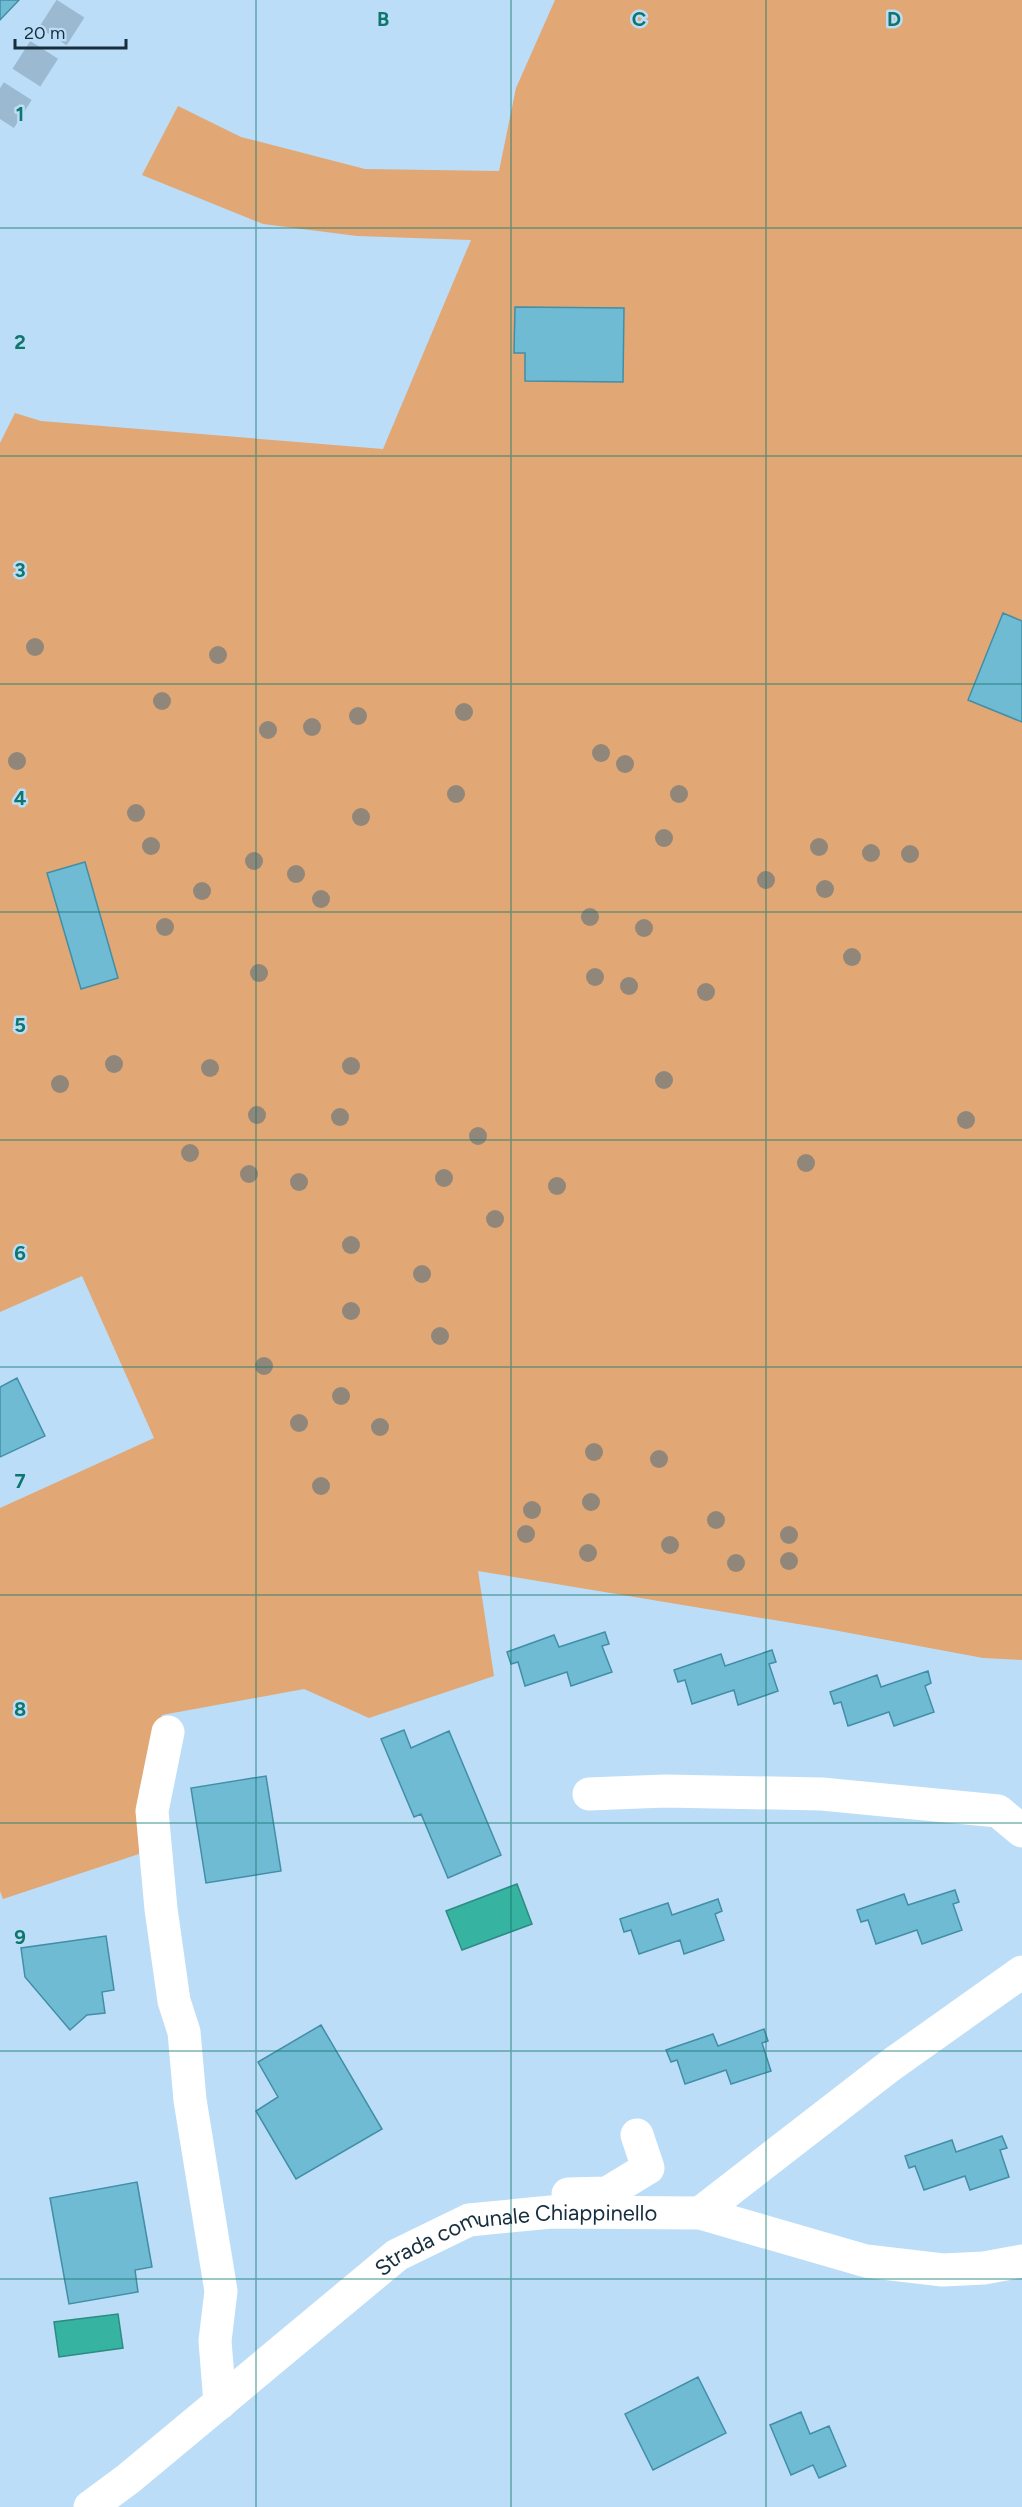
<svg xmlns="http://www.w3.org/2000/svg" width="1022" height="2507" font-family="Figtree,sans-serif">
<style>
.green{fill:#e1a775}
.water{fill:#36b3a1;stroke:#2d8b83;stroke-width:1.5}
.building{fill:#70bbd4;stroke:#428ea6;stroke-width:1.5}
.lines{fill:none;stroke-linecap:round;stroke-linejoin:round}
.highway-tunnel{stroke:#9bbad2;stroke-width:33;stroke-dasharray:33 16;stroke-linecap:butt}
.minor{stroke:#fff;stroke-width:33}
.tree{fill:#90877a}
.grid{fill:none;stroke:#0f766e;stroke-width:1.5;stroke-opacity:0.55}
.labels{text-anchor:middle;stroke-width:5;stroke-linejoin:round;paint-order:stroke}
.street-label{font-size:22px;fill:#172e3e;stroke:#bcddf7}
.grid-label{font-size:20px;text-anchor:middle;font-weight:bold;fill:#0f766e;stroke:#bcddf7;stroke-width:5;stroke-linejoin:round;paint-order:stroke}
</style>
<rect width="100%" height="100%" fill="#bcddf7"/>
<path class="green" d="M555,0H1022V1660L983,1658L828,1629L478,1571L494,1676L369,1718L304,1689L162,1715L139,1791V1854L3,1899L0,1891V1508L154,1438L82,1276L0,1312V443L15,413L41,421L383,449L471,240L357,236L263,224L142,175L178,106L241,137L365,169L499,171L516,88Z"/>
<path class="water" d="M517,1884L532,1924L462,1950L446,1911Z
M118,2314L123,2348L59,2357L54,2322Z"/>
<path class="building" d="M0,0H19L0,20Z
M515,307L624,308L623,382L525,381V353H514Z
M1003,613L1022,621V722L968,700Z
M85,862L118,978L81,989L47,873Z
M17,1378L45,1436L0,1457V1387Z
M605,1632L609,1644L602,1646L612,1672L571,1686L567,1672L525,1686L518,1662L511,1664L507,1652L554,1635L559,1647Z
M772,1650L776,1662L769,1664L778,1691L738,1705L734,1690L692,1704L685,1680L678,1682L674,1670L721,1654L725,1666Z
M928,1671L931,1683L925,1686L934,1712L894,1726L889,1712L848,1726L841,1702L834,1704L830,1692L877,1675L881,1687Z
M404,1730L411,1748L449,1731L501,1855L448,1878L421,1814L414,1817L381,1739Z
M266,1776L281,1871L206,1883L191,1788Z
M955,1890L959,1902L953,1904L962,1930L922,1944L917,1930L876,1944L868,1920L861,1922L857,1910L904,1894L908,1905Z
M718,1899L722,1911L715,1914L724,1940L684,1954L680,1940L639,1954L631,1930L624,1932L620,1919L668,1903L672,1915Z
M106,1936L114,1990L102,1992L105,2013L87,2015L70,2030L25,1977L21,1948Z
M321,2025L382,2129L296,2179L256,2111L278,2097L258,2062Z
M764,2029L768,2041L762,2043L771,2071L731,2084L726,2070L685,2084L677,2060L671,2062L666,2050L713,2034L718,2046Z
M1002,2136L1007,2148L1000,2150L1009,2177L970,2190L965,2176L924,2190L915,2166L909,2168L905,2156L952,2140L956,2152Z
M137,2182L152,2267L135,2270L138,2292L69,2304L50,2198Z
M698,2377L726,2433L653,2470L625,2414Z
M801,2412L810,2434L829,2426L846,2466L819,2478L813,2465L791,2475L770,2425Z"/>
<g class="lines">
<path class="highway-tunnel" d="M0,119L76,0"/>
<g class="minor">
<path d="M168,1732L152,1811L161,1909L174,2001L184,2032L190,2100L221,2291L215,2341L220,2403"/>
<path d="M589,1794L665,1791L822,1794L998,1811L1022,1831"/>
<path d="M568,2194L607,2193L648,2168L637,2135"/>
<path d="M700,2213L891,2065L1022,1972"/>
<path id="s1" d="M90,2507L128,2479L397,2255L469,2220L551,2212L700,2213L866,2261L943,2270L984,2268L1022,2261"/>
</g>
</g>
<g class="tree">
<circle cx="35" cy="647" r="9"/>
<circle cx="218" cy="655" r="9"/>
<circle cx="162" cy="701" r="9"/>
<circle cx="464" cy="712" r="9"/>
<circle cx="358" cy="716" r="9"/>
<circle cx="312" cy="727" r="9"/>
<circle cx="268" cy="730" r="9"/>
<circle cx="601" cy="753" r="9"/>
<circle cx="17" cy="761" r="9"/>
<circle cx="625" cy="764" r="9"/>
<circle cx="456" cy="794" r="9"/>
<circle cx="679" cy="794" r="9"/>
<circle cx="136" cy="813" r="9"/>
<circle cx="361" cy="817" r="9"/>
<circle cx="664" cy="838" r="9"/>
<circle cx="151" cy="846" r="9"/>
<circle cx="819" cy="847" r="9"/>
<circle cx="871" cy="853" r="9"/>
<circle cx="910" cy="854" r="9"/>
<circle cx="254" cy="861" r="9"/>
<circle cx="296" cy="874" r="9"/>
<circle cx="766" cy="880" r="9"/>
<circle cx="825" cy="889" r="9"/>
<circle cx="202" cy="891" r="9"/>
<circle cx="321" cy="899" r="9"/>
<circle cx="590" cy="917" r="9"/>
<circle cx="165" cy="927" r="9"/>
<circle cx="644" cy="928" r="9"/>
<circle cx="852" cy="957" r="9"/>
<circle cx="259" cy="973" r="9"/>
<circle cx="595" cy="977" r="9"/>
<circle cx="629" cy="986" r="9"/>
<circle cx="706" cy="992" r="9"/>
<circle cx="114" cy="1064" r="9"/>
<circle cx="351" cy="1066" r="9"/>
<circle cx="210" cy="1068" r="9"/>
<circle cx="664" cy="1080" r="9"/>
<circle cx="60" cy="1084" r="9"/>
<circle cx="257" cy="1115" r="9"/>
<circle cx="340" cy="1117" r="9"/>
<circle cx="966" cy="1120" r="9"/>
<circle cx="478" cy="1136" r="9"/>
<circle cx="190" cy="1153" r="9"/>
<circle cx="806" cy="1163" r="9"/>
<circle cx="249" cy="1174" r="9"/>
<circle cx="444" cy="1178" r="9"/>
<circle cx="299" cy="1182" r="9"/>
<circle cx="557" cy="1186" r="9"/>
<circle cx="495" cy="1219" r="9"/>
<circle cx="351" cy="1245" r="9"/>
<circle cx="422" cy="1274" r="9"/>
<circle cx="351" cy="1311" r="9"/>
<circle cx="440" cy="1336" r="9"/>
<circle cx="264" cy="1366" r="9"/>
<circle cx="341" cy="1396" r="9"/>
<circle cx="299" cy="1423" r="9"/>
<circle cx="380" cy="1427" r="9"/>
<circle cx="594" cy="1452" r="9"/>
<circle cx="659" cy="1459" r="9"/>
<circle cx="321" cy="1486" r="9"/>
<circle cx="591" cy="1502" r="9"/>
<circle cx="532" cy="1510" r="9"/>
<circle cx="716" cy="1520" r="9"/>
<circle cx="526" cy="1534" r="9"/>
<circle cx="789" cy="1535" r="9"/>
<circle cx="670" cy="1545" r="9"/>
<circle cx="588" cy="1553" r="9"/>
<circle cx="789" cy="1561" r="9"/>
<circle cx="736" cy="1563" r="9"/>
</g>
<path class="grid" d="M256,0V2507M511,0V2507M766,0V2507M0,228H1022M0,456H1022M0,684H1022M0,912H1022M0,1140H1022M0,1367H1022M0,1595H1022M0,1823H1022M0,2051H1022M0,2279H1022"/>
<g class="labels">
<g class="street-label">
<text dy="8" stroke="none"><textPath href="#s1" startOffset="519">Strada comunale Chiappinello</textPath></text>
</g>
</g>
<g class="grid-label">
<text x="383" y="26">B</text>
<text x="639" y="26">C</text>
<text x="894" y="26">D</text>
<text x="20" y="121">1</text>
<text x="20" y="349">2</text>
<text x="20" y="577">3</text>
<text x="20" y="805">4</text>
<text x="20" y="1032">5</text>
<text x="20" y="1260">6</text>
<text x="20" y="1488">7</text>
<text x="20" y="1716">8</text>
<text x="20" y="1944">9</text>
</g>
<path d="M15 39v9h111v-9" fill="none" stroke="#172e3e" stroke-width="3"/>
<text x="24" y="39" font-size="18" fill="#172e3e" stroke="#bcddf7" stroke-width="4.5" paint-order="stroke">20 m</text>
</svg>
